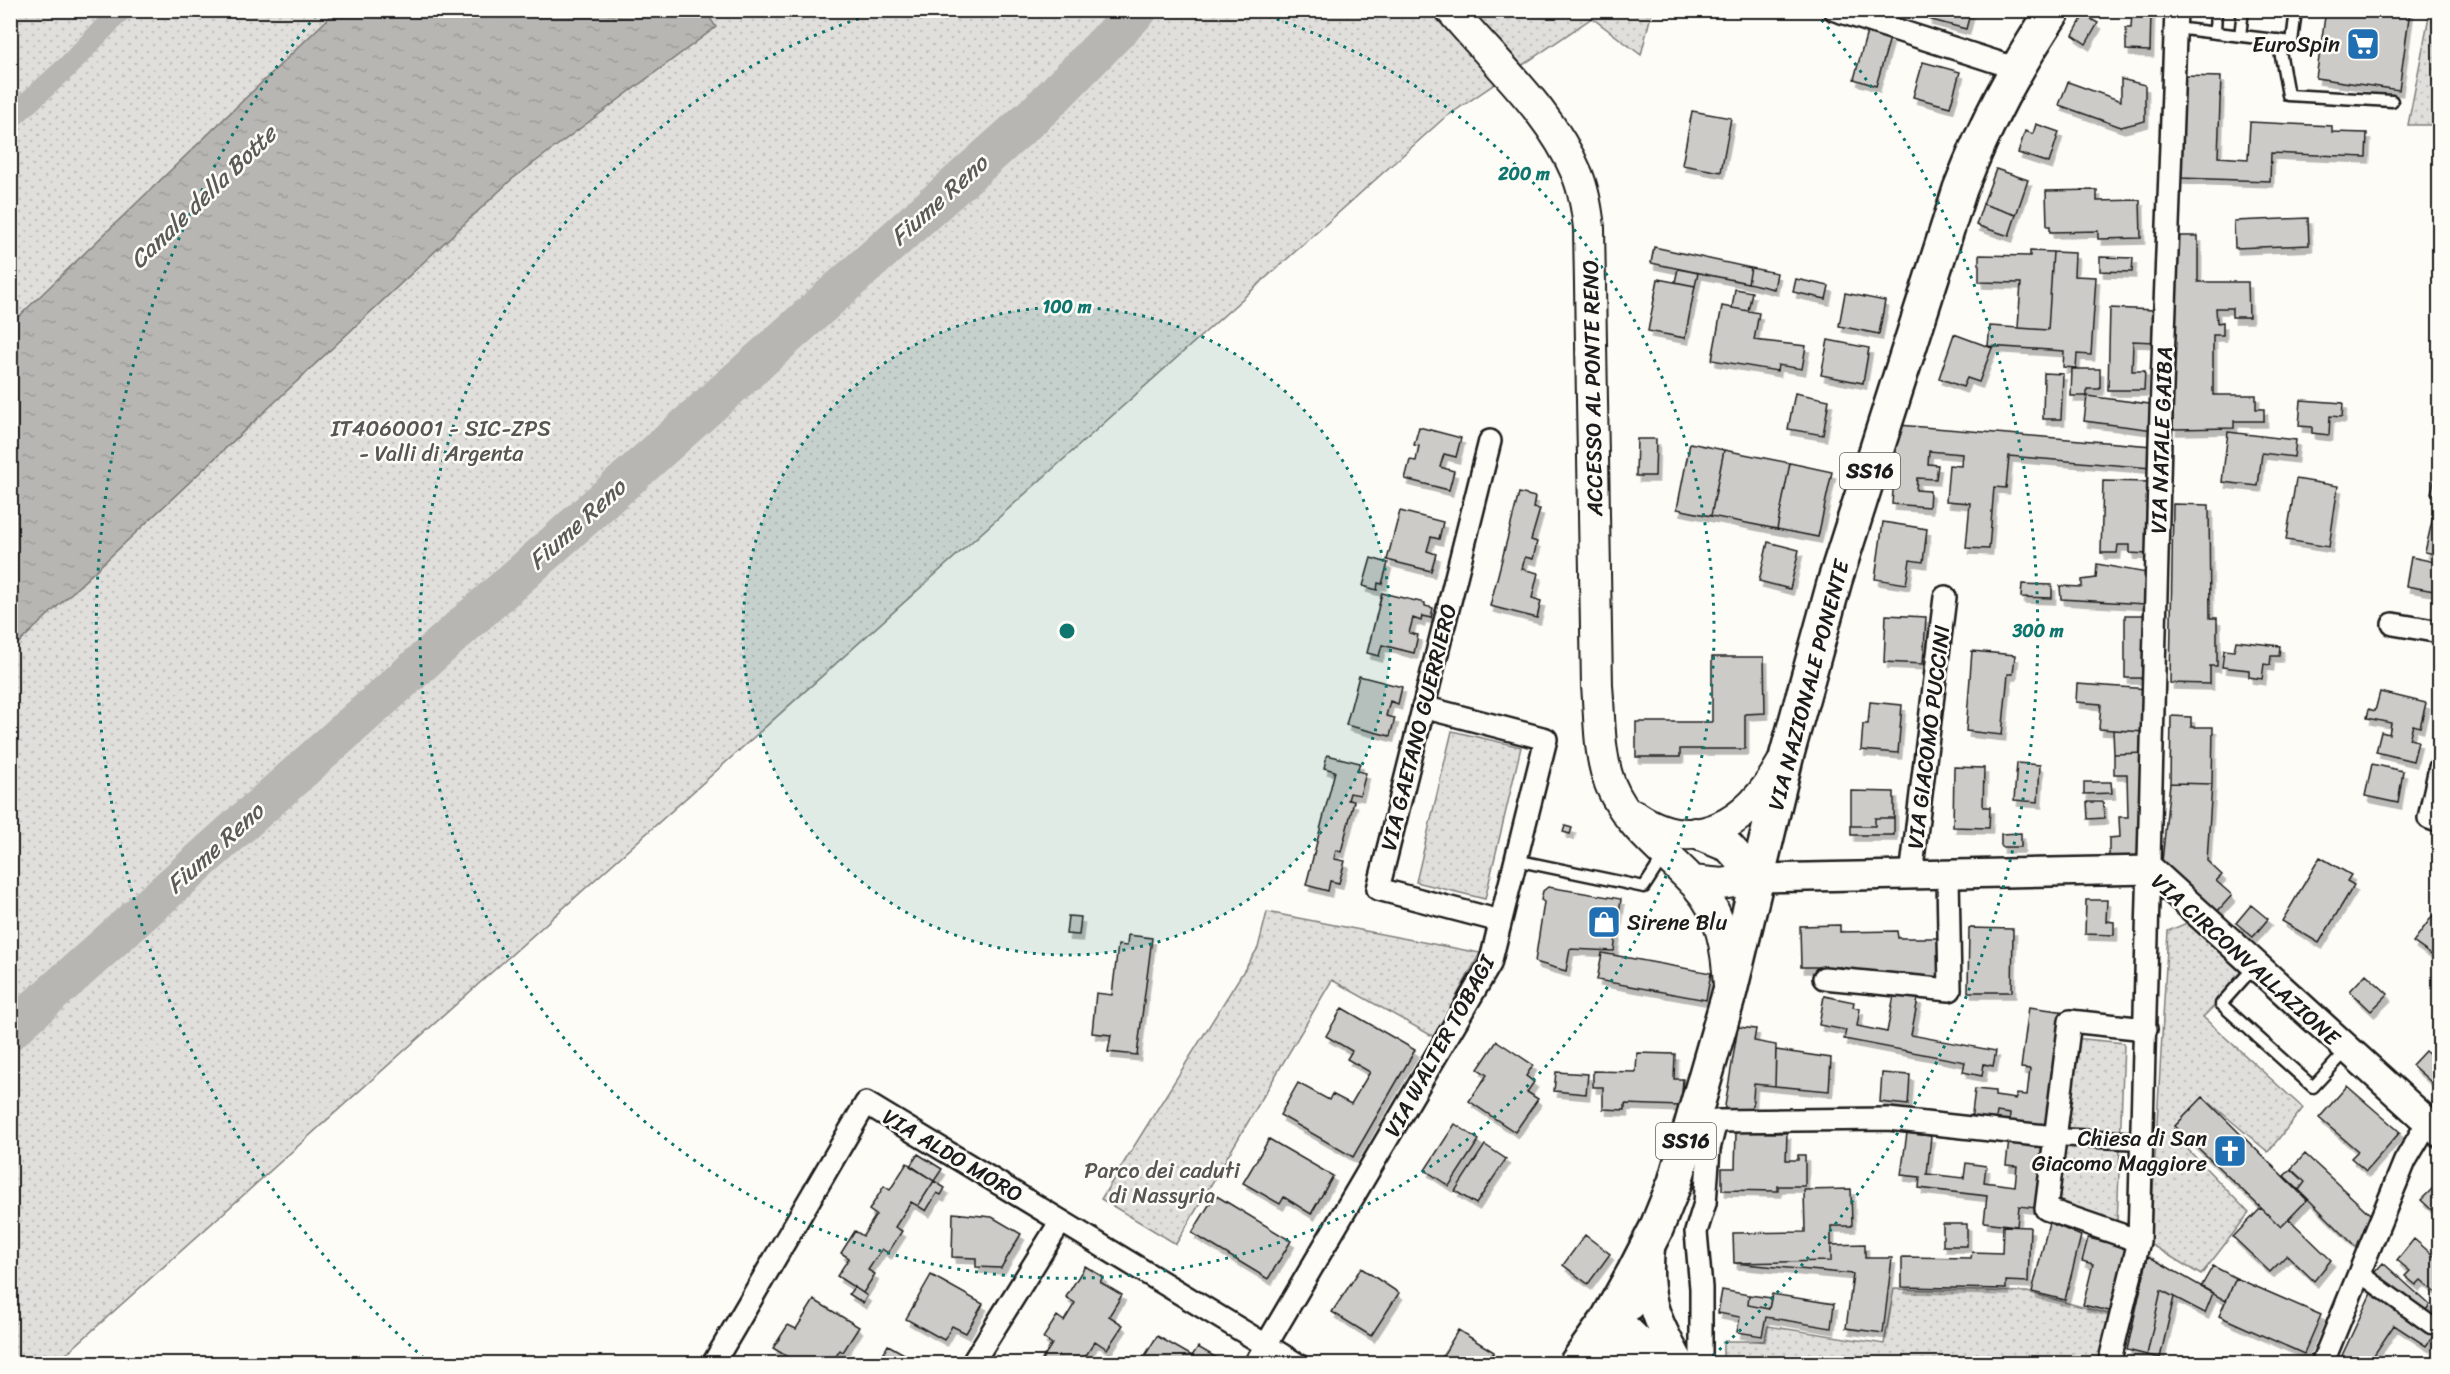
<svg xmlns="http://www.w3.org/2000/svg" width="2450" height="1374" font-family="Sriracha,sans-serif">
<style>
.green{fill:url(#green-dots);stroke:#7e7e7c;stroke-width:1.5}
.water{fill:url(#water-ripples);stroke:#797876;stroke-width:1.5}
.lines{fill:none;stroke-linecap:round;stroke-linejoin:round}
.canal{stroke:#b7b6b2;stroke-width:22}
.river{stroke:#b7b6b2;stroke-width:39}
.building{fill:#cccbc8;stroke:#1c1c1c;stroke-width:1.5;filter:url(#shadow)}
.service-casing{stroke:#1c1c1c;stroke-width:15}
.pedestrian-casing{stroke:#1c1c1c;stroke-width:21}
.minor-casing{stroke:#1c1c1c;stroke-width:26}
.tertiary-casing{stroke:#1c1c1c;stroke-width:32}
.secondary-casing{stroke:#1c1c1c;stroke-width:34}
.primary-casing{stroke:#1c1c1c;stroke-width:38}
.service{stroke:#fdfcf7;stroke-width:10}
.pedestrian{stroke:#fdfcf7;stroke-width:16}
.minor{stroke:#fdfcf7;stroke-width:21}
.tertiary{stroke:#fdfcf7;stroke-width:27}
.secondary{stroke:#fdfcf7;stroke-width:30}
.primary{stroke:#fdfcf7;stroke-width:33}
.ring{fill:none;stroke:#0f766e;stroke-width:3;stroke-dasharray:3 6}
.labels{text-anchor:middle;stroke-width:5;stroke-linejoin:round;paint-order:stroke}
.shield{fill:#fdfcf7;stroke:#605f5e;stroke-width:1.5}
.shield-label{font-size:21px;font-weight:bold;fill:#1c1c1c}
.poi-label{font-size:22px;fill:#1c1c1c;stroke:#fdfcf7;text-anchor:end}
.street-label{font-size:22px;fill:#1c1c1c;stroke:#fdfcf7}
.park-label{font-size:22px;fill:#575655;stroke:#fdfcf7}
.water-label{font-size:24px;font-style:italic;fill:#5a5a58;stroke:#fdfcf7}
.centre{fill:#0f766e;stroke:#fdfcf7;stroke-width:3}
.ring-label{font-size:18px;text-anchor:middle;font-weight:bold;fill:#0f766e;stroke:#fdfcf7;stroke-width:5;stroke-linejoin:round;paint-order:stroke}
</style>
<defs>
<pattern id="green-dots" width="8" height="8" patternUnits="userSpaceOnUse" patternTransform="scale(1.5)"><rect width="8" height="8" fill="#e0dfdb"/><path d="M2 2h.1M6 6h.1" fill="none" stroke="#c0bfbb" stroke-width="1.8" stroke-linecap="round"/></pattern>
<pattern id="water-ripples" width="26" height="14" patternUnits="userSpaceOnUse" patternTransform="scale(1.5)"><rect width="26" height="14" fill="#b7b6b2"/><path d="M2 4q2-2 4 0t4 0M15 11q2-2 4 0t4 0" fill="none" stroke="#9d9c98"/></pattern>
<filter id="shadow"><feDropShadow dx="3.5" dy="6" stdDeviation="0" flood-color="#0004"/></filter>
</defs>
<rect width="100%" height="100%" fill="#fdfcf7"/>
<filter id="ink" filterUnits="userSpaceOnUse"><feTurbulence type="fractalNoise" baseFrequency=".0167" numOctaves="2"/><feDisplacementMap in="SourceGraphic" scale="12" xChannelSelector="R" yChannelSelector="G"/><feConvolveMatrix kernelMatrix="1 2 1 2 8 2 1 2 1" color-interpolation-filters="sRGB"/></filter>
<g filter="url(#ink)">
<path class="green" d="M10,11H1652L1641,55L1592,18L1443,119L55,1364L10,1363Z
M2430,11H2439V125H2408Z
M1452,731L1521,747L1485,899L1416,882Z
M1267,912L1480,953L1434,1037L1332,980L1176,1244L1101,1199L1258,948Z
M2189,922L2252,969L2203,1017L2303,1108L2268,1152L2203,1097L2175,1126L2172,1133L2249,1213L2201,1275L2150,1244L2168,931Z
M2074,1038L2124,1043L2117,1224L2054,1202Z
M1894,1289L2027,1292L2116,1316L2104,1363L1723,1364V1341H1764L1768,1326L1884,1344Z"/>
<path class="water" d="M336,11L705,10L716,27L511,180L11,650V324Z"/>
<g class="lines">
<path class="canal" d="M10,119L67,67L121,10"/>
<path class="river" d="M10,1031L1043,107L1138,10"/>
</g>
<path class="building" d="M1930,10H1971L1966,29L1928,19Z
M2326,10H2410L2399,90L2316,78Z
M2132,12H2151L2150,51L2126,50V28H2131Z
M2084,15L2098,23L2086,44L2073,35Z
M1867,32L1890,38L1876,86L1854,79Z
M1923,62L1960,72L1950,107L1913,97Z
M2184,76L2221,77L2218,157L2248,159L2250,122L2332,126V132L2367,133L2366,157L2271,153L2270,181L2180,178Z
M2121,79L2145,85V121L2121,127L2059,105L2068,82L2121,101Z
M1692,111L1731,118L1721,172L1682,165Z
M2036,124L2059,132L2049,163L2018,153L2025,131L2033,134Z
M1996,169L2028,180L2016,215L1983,204Z
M2097,190V201L2140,200L2141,238L2098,239V231L2050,232V226H2047L2046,191Z
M1983,204L2016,215L2009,236L1976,225Z
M2308,218L2309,245L2235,248L2234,221Z
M2173,236H2198V282H2248L2249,317H2232V308H2216L2217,323L2223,322V335H2213V395H2256V409H2264V421H2234V428L2173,429Z
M1654,247L1751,268L1748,283L1651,263Z
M2030,251L2053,252L2048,330L2018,328L2021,283L1979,282V255L2030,256Z
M2053,252L2075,253L2074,276L2096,277L2091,355L2077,354L2076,368L2063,367L2064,351L1988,346L1990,326L2048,330Z
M2100,257L2133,258L2132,272L2100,271Z
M1751,268L1777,273L1774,289L1748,283Z
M1678,269L1698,273L1695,286L1675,282Z
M1658,279L1695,286L1685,338L1648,331Z
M1796,279L1829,286L1826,299L1793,292Z
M1735,289L1752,292L1748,311L1732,308Z
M1845,293L1885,301L1879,334L1839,326Z
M1722,306L1759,313L1754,340L1806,346L1802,369L1778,365L1777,371L1712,360Z
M2110,308L2155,310L2154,342L2133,341L2132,371H2145L2144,390H2108Z
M1954,334L1992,348L1979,382L1967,378L1963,387L1939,378Z
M1828,340L1869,348L1863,383L1821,375Z
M2072,369H2100V389H2087V396H2071Z
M2044,373L2063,374L2061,419H2043Z
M1795,393L1829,400L1823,435L1788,429Z
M2087,396L2157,405L2154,430L2084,421Z
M2301,400L2343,403L2342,417L2330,416L2329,435L2312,433V427L2299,426Z
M2440,422V451L2433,449Z
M1898,425L2152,446L2151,468L2009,456L2006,488L1994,487L1989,549L1966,548L1970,503L1946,501L1949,465L1961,466L1962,454L1929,451L1928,464L1938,465L1936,479L1917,478L1916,490L1930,491L1929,507L1892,504Z
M1419,427L1461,438L1456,457L1444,454L1440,467L1454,471L1449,490L1405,479L1410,460L1416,461L1419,446L1414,445Z
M2228,432L2296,440L2294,457L2262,453L2258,486L2222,482Z
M1637,439H1656L1655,476H1636Z
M1690,443L1724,450L1711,516L1677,509Z
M1724,450L1790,463L1777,529L1711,516Z
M2440,458V555L2425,552L2438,495L2431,493Z
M1790,463L1832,472L1818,537L1777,529Z
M2296,479L2338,486L2329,547L2286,540Z
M2103,481L2150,482L2148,554L2130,553V545H2118L2117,553H2101Z
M1519,493L1535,497L1533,508L1540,509L1531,540L1537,542L1533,559L1525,557L1522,569L1538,573L1532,598L1541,601L1537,618L1490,606Z
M2173,504L2209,505L2210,618H2217V666H2210V684L2170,683Z
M1400,511L1443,522L1439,539L1431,537L1427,551L1436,554L1431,571L1387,560Z
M1883,522L1927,529L1923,562L1910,560L1906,584L1875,579Z
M1768,542L1799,550L1790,589L1759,581Z
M2411,557L2440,563V592L2406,586Z
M1371,558L1388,563L1382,584L1378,583L1377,590L1363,586Z
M2097,564L2147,573L2145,604L2061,599L2060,586L2082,587V580L2096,578Z
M2022,584L2052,585V598L2021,597Z
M1382,593L1425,603V606L1433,608L1431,618L1422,616L1421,621L1413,618L1409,633L1418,635L1414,653L1382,645L1379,656L1367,653Z
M1886,615L1926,617L1923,664L1884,662Z
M2125,615H2148V678H2125Z
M2236,641L2280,646L2279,656H2271L2270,665L2264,664L2262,679L2249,677V670L2222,667L2224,650L2234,651Z
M1972,651L2015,655L2013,674H2008L2002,735L1966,731Z
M1712,657H1764L1765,713L1745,714V749H1680V757H1636V722H1712Z
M1359,676L1402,687L1398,704L1390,701L1386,716L1395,718L1390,736L1346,725Z
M2077,684L2149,689L2146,732L2099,729L2101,704L2076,702Z
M2380,692L2426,703L2420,727L2413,725L2409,739L2418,741L2413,761L2376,752L2381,732L2389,734L2391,723L2367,718L2369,709L2375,711Z
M1870,702L1902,705L1898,753L1861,750L1863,724H1868Z
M2171,716L2191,717V727H2213L2212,784L2170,783Z
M2113,730L2146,732L2147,753L2114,754Z
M2147,753V856L2109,857V838L2120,837L2119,817H2128L2127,774H2114V754Z
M1327,755L1360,763L1357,771L1366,773L1360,795L1350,793L1348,800L1354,801L1341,852L1336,850L1334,859L1345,861L1339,883L1330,881L1328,891L1306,885L1335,771L1324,768Z
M2017,763L2040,765L2038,802L2014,800Z
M2372,764L2403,771L2398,803L2365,796Z
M1954,767L1984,768L1983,807H1990L1989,828L1953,827Z
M2084,782H2111L2112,793L2084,794Z
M2170,783L2212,784L2207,861L2222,875L2216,881L2232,895L2216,913L2162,862Z
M1851,791L1894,792V818H1875V826H1851Z
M2087,802H2103L2104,818L2088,819Z
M1875,818H1894V835H1851V826H1875Z
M1565,826L1572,828L1570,834L1563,832Z
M2021,833V847H2001V834Z
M2320,857L2351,875L2347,881L2354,885L2319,943L2282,921Z
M1548,887L1621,899L1614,951L1570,949L1566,971L1535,962L1544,902L1541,900L1543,891Z
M2086,900H2107L2106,921L2114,922V935L2085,934Z
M2251,905L2268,919L2253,937L2236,923Z
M2440,906V961L2413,942Z
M1068,916L1081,917L1079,935L1066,934Z
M1840,925V932L1897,931L1898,938H1942V979L1904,980V973L1842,974V967H1801L1800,926Z
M1969,928L2013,929L2012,992H1968Z
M1128,935L1152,938L1137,1055L1108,1052L1111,1035L1092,1033L1096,993L1112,995L1118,945L1127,946Z
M1602,953L1711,973L1706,1000L1597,980Z
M2366,974L2388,994L2371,1011L2350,991Z
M1894,995L1918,999L1911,1035L1996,1051L1993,1066L1984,1064L1982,1076L1963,1072L1965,1062L1844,1039L1846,1030L1819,1025L1824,996L1854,1002L1853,1007L1860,1009L1857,1026L1887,1032Z
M2029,1007L2066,1012L2051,1129L2009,1126L2010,1114L1997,1112L1995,1124L1971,1121L1975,1089L1995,1091V1096L2016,1099V1094L2027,1095L2030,1069L2021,1068Z
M1342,1008L1415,1050L1353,1157L1280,1115L1298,1083L1329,1100L1332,1094L1351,1104L1370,1072L1347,1059L1352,1051L1326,1036Z
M1738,1027L1756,1029L1754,1041L1776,1045L1775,1086L1754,1084L1752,1113L1724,1112Z
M1497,1041L1533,1065L1526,1076L1534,1082L1527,1092L1538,1099L1515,1132L1469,1101L1487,1075L1478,1069Z
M1776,1050L1831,1058L1829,1091L1775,1086Z
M2425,1051L2438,1062L2440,1060V1090L2412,1065Z
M1637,1053L1675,1054L1674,1079H1683L1681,1106L1625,1104V1110L1603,1109V1087H1593V1071L1636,1072Z
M1556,1072L1588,1074L1586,1094L1554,1091Z
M1882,1073L1910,1075L1908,1105L1880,1102Z
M2347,1086L2400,1132L2366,1171L2351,1158L2358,1151L2319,1118Z
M2203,1097L2307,1200L2281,1227L2175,1126Z
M1455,1124L1479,1140L1449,1186L1425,1170Z
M1736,1132L1787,1133L1786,1160H1798V1155H1805V1186H1778V1191L1722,1190V1168H1735Z
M1907,1133L1931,1136L1927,1174L1964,1178L1966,1163L1986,1166L1984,1182L2015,1186L2017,1166L2006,1165L2009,1140L2044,1146L2036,1208L2019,1206L2017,1226L1984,1222L1987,1196L1919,1188L1920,1177L1901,1175Z
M1269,1139L1333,1176L1311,1214L1284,1197L1280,1204L1243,1183Z
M1485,1145L1506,1159L1476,1204L1455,1191Z
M918,1154L942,1169L934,1181L910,1166Z
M2305,1154L2371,1215L2358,1249L2299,1190L2305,1182L2291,1169Z
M907,1163L934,1181L918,1206L911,1202L895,1227L902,1231L888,1253L882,1249L868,1270L875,1274L863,1293L837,1276L849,1258L841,1253L855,1231L863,1236L876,1215L869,1210L884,1186L890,1190Z
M2291,1169L2305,1182L2299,1190L2284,1176Z
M934,1181L945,1188L941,1195L937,1193L926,1211L918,1206Z
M2440,1181V1218L2421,1200Z
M1851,1189L1852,1226H1831V1261L1734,1263L1733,1233L1805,1232L1804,1190Z
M1215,1195L1291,1241L1268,1279L1192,1233Z
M2261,1208L2281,1227L2289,1219L2331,1260L2314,1281L2287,1255L2270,1272L2233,1237Z
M953,1213L992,1217L1021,1234L1001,1268L976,1267V1258L952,1257Z
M2049,1222L2081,1236L2065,1300L2032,1292Z
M1943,1224H1967V1246H1943Z
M2003,1226L2030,1227L2028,1282L2006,1281V1289L1902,1287V1257L1971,1258L1972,1252L2002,1253Z
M1585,1235L1610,1254L1588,1284L1563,1265Z
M2088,1238L2130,1248L2114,1312L2083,1305L2093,1264L2082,1261Z
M2414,1239L2440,1261V1296L2421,1280L2416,1285L2405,1276L2410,1271L2397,1260Z
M1865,1244V1258H1892L1883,1333L1846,1328L1853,1274L1734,1263L1831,1261V1245Z
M2148,1256L2213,1293L2205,1313L2161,1290L2147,1355L2127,1350Z
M2383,1263L2430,1305L2420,1317L2373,1274Z
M1085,1266L1103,1277L1100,1282L1122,1295L1109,1316L1123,1325L1107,1349L1095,1341L1082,1362L1084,1364H1039L1052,1344L1043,1338L1057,1316L1064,1321L1075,1303L1066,1297Z
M2213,1266L2236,1278L2226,1301L2201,1287Z
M1361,1268L1399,1293L1371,1336L1332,1312Z
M931,1275L983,1304L966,1333L952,1326L944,1340L906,1319Z
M2236,1278L2321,1315L2304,1354L2219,1316Z
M854,1287L867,1296L863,1303L849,1294Z
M2373,1289L2436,1332L2426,1346L2394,1325L2368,1364H2338Z
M1722,1290L1749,1295L1748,1305L1769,1309L1772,1294L1834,1304L1831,1328L1766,1317L1762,1336L1737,1332L1740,1317L1718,1313Z
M2161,1290L2174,1297L2160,1358L2147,1355Z
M1749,1295L1771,1298L1769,1309L1748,1305Z
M814,1300L859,1327L843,1352L840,1350L831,1364H799L773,1348L788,1325L796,1329Z
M1458,1330L1494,1352L1487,1364H1438Z
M1157,1336L1192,1356L1198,1347L1224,1362L1144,1364L1141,1362Z
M888,1345L922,1364H878Z"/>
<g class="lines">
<defs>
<path id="service" d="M2175,28L2292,42L2296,10
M2215,33L2216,10
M2240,36L2243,10
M2278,40L2288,95L2392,101
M1515,860L1644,887L1664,856
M2255,966L2221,1004L2313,1087L2348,1049"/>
<path id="pedestrian" d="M2055,1137L2142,1141
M2359,1273L2431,1325"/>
<path id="minor" d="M1835,10L2015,68
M1490,441L1378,889L1500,921
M2393,624L2440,632
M2440,768L2429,818L2440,822
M1911,876L1945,597
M1824,978L1950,990L1948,876
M2139,1241L2046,1209L2070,1021L2146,1029
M713,1364L866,1103L1297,1364
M972,1364L1061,1221
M1255,1364L1490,964L1546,739L1423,707
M1701,1364V1288L1696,1232L1705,1203L1709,1149L1716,1121L1888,1119L2055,1137
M2109,1364L2139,1241L2160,441L2176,10
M2322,1364L2405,1161L2428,1122"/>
<path id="tertiary" d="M1757,878L2151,870L2440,1133
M1651,1243C1645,1297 1655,1318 1681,1364
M1631,1306L1616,1304L1623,1325L1652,1353
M1581,1364C1604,1352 1628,1339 1653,1353"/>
<path id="secondary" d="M1451,10C1494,62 1551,111 1577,174C1584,191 1587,210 1589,228L1597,686C1600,717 1598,756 1611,786C1629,828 1667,853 1697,886C1722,913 1727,951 1729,985
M1634,815C1696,858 1749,822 1781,765
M1692,881L1722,884L1757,878L1729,847L1695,833"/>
<path id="primary" d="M1576,1364L1606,1322L1634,1272L1656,1229L1675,1182L1730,991L1787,754L1835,580L1960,189C1986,122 2014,70 2054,10"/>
</defs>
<use href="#service" class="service-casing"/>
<use href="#pedestrian" class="pedestrian-casing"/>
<use href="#minor" class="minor-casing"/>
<use href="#tertiary" class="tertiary-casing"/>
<use href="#secondary" class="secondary-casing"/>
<use href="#primary" class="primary-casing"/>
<use href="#service" class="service"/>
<use href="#pedestrian" class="pedestrian"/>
<use href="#minor" class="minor"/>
<use href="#tertiary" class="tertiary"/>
<use href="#secondary" class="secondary"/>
<use href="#primary" class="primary"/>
</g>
</g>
<circle cx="1067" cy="631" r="324" fill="#0f766e" fill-opacity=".12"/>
<g class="ring">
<circle cx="1067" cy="631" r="324"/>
<path d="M1251 11A647 647 0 1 1 883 11"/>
<path d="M424 1358A971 971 0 0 1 318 13M1816 13A971 971 0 0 1 1710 1358"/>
</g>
<defs>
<symbol id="supermarket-square" viewBox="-11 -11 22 22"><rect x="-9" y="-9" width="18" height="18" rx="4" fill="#1f6fb2" stroke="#fdfcf7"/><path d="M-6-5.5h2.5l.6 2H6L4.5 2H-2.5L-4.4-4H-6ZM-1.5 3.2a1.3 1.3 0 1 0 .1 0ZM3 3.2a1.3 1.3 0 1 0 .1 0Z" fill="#fff"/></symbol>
<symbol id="shop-square" viewBox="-11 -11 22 22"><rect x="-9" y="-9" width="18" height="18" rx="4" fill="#1f6fb2" stroke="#fdfcf7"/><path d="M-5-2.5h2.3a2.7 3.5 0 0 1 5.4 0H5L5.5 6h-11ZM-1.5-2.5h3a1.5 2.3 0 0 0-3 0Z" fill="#fff"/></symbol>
<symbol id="church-square" viewBox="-11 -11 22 22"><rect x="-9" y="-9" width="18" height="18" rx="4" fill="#1f6fb2" stroke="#fdfcf7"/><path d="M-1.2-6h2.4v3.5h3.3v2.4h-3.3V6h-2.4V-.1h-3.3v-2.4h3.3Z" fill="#fff"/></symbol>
</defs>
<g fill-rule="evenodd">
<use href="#supermarket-square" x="2344" y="25" width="38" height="38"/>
<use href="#shop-square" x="1585" y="903" width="38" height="38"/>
<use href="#church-square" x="2211" y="1132" width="38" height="38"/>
</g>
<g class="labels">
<g class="shield">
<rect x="1840" y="453" width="60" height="36" rx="4.5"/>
<rect x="1656" y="1123" width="60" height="36" rx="4.5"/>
</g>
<g class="shield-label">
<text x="1870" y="478">SS16</text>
<text x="1686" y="1148">SS16</text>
</g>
<g class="poi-label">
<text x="2340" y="52">EuroSpin</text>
<text x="1627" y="930" text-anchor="start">Sirene Blu</text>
<text x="2207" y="1146">Chiesa di San<tspan x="2207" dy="25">Giacomo Maggiore</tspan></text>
</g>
<g class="street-label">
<text transform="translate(1592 388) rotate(-91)" y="8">ACCESSO AL PONTE RENO</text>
<text transform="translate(2161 440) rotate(-88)" y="8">VIA NATALE GAIBA</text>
<text transform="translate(1808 685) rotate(-75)" y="8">VIA NAZIONALE PONENTE</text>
<text transform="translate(1418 727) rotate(-76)" y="8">VIA GAETANO GUERRIERO</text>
<text transform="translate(1928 737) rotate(-83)" y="8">VIA GIACOMO PUCCINI</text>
<text transform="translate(2246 959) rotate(42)" y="8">VIA CIRCONVALLAZIONE</text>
<text transform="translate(1439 1046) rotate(-61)" y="8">VIA WALTER TOBAGI</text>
<text transform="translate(953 1155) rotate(31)" y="8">VIA ALDO MORO</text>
</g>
<g class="park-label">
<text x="441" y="436">IT4060001 - SIC-ZPS<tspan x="441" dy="25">- Valli di Argenta</tspan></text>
<text x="1162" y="1178">Parco dei caduti<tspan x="1162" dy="25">di Nassyria</tspan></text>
</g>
<g class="water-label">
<text transform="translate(203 197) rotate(-44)" y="8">Canale della Botte</text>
<text transform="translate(939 200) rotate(-42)" y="8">Fiume Reno</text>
<text transform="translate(577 524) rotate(-42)" y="8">Fiume Reno</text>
<text transform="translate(215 848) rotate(-42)" y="8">Fiume Reno</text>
</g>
</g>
<circle cx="1067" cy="631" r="9" class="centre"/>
<g class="ring-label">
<text x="1524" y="180">200 m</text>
<text x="1067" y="313">100 m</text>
<text x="2038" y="637">300 m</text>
</g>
<rect width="2450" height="1374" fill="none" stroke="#fdfcf7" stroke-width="36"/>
<rect x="18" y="18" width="2414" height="1338" fill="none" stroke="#1c1c1c" stroke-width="2" filter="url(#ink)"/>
</svg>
